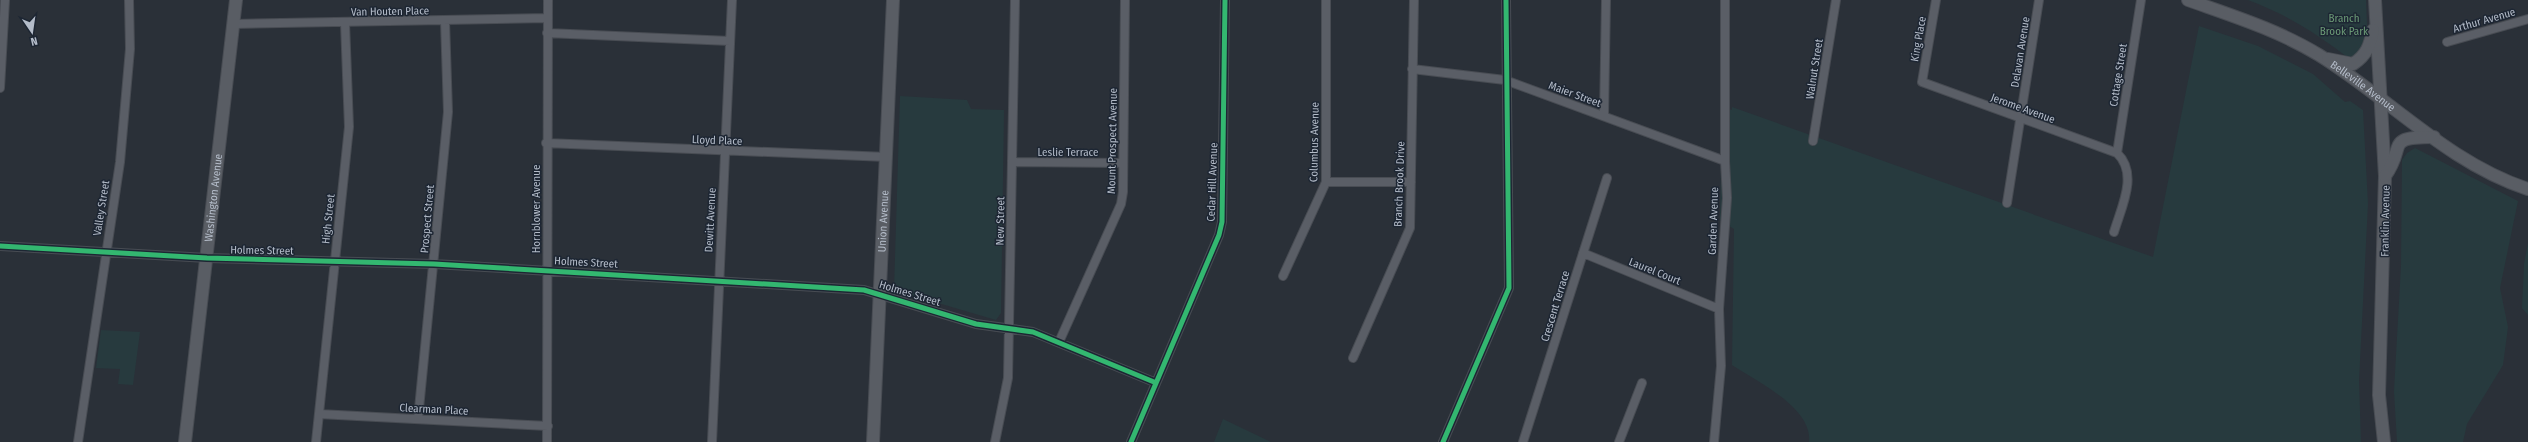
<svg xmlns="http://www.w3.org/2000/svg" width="2528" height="442" font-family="'Fira Sans Condensed',sans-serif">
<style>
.green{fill:#273a3e}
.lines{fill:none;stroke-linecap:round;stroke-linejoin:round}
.street-casing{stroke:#484c53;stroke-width:10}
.secondary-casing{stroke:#484c53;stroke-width:14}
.street{stroke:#5a5e66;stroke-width:8}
.secondary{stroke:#595d64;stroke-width:12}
.cycleway-casing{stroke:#1d2633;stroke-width:8}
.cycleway{stroke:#33b770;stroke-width:5}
.labels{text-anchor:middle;stroke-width:3;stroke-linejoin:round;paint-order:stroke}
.street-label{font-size:11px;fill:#b4bcc9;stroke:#1d2633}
.park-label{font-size:11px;fill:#6b9a76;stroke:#1d2633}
</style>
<rect width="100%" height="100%" fill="#2a3038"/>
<path class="green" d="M2248,0H2366L2368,51L2351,60C2319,35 2286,14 2248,0Z
M2199,26L2258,46L2313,74L2345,102L2350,101L2363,110L2368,204L2359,381L2361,442H1809C1813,408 1755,380 1732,365L1734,229L1720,220L1722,106L1732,110V107L2153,257Z
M900,96L967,100L971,109L1004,110L1001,313L996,320L894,290Z
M2415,148L2518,201L2500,288L2508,327L2503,365L2467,424L2463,442H2397L2394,391L2401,266L2402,160L2407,153Z
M2528,243V315L2522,308L2524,264Z
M101,330L140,332L133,385L118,384L120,369L96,368Z
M1223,419L1271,442H1214Z"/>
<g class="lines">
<defs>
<path id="street" d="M1936,0L1922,82L2117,153C2139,174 2121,208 2114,232
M233,24L547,18
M547,33L730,41
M2447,42L2528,19
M1412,69L1505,80L1725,161
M0,88L5,0
M1604,116L1606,0
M1813,141L1836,0
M546,143L887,157
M2117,153L2141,0
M1012,162L1123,163
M1326,182H1411
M2007,203L2039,0
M0,246L207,258L434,264L864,290L976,324L1033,332L1154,382
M1583,253L1719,309
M1283,276L1326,182V0
M1059,342L1121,204L1123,192L1125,0
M1353,358L1410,228L1414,0
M319,414L548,426
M418,419L448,112L445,21
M78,442L120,162L130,49L129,0
M316,442L349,127L345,23
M547,442L548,0
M712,442L732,0
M995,442L1008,378L1015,0
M1131,442L1219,235L1222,222L1225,0
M1443,442L1509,288L1506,0
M1523,442L1607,178
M1619,442L1642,383
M1714,442L1721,366L1719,309L1727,198L1725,161V0"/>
<g id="secondary">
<path id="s1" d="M2188,0C2233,16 2278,30 2319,55C2389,98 2448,163 2528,189"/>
<path d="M2375,0L2385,176L2379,395L2384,442"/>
<path d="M2328,59L2353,64C2367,55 2370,45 2373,30"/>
<path d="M2385,176C2407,146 2383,137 2434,137"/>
<path id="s2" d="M185,442L236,0"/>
<path id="s3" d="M873,442L893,0"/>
</g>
</defs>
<use href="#street" class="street-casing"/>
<use href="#secondary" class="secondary-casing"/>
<use href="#street" class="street"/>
<use href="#secondary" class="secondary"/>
<defs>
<path id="cycleway" d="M0,246L207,258L434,264L864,290L976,324L1033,332L1154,382
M1131,442L1219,235L1222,222L1225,0
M1443,442L1509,288L1506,0"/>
</defs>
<use href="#cycleway" class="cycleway-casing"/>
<use href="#cycleway" class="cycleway"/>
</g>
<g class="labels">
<g class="street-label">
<text transform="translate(390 11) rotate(-1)" y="4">Van Houten Place</text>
<text transform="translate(2484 20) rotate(-16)" y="4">Arthur Avenue</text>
<text transform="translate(1918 39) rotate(-80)" y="4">King Place</text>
<text transform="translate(2020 52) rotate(-81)" y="4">Delavan Avenue</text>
<text transform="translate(1814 69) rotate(-81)" y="4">Walnut Street</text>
<text transform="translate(2118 75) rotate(-81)" y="4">Cottage Street</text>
<text dy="4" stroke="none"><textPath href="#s1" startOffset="196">Belleville Avenue</textPath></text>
<text transform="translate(1575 94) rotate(20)" y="4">Maier Street</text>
<text transform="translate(2023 108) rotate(20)" y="4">Jerome Avenue</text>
<text transform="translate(717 140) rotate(2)" y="4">Lloyd Place</text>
<text transform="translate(1112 141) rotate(-89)" y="4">Mount Prospect Avenue</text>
<text transform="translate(1314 142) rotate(-89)" y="4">Columbus Avenue</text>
<text x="1068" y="156">Leslie Terrace</text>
<text transform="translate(1212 182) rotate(-88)" y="4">Cedar Hill Avenue</text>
<text transform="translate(1399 184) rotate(-88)" y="4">Branch Brook Drive</text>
<text dy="4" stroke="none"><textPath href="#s2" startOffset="246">Washington Avenue</textPath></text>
<text transform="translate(101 208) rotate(-81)" y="4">Valley Street</text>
<text transform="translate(536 209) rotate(-90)" y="4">Hornblower Avenue</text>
<text transform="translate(328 219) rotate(-84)" y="4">High Street</text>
<text transform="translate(427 219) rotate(-85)" y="4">Prospect Street</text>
<text transform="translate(710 220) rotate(-87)" y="4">Dewitt Avenue</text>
<text dy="4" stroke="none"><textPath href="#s3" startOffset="221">Union Avenue</textPath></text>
<text transform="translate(1000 221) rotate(-89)" y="4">New Street</text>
<text transform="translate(1713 221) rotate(-88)" y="4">Garden Avenue</text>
<text transform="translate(2385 221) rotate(-89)" y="4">Franklin Avenue</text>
<text transform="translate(262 250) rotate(1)" y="4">Holmes Street</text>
<text transform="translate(586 262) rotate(3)" y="4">Holmes Street</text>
<text transform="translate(1655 271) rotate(22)" y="4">Laurel Court</text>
<text transform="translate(910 293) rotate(17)" y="4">Holmes Street</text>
<text transform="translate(1555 306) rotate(-73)" y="4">Crescent Terrace</text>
<text transform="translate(434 409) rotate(3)" y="4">Clearman Place</text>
</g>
<g class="park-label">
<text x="2344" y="22">Branch<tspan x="2344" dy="13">Brook Park</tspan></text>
</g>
</g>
<g transform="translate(32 32) rotate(167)" stroke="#1d2633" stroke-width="3" paint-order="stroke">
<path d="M0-3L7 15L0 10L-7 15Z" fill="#b4bcc9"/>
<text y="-6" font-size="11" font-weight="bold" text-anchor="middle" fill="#b4bcc9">N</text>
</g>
</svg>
